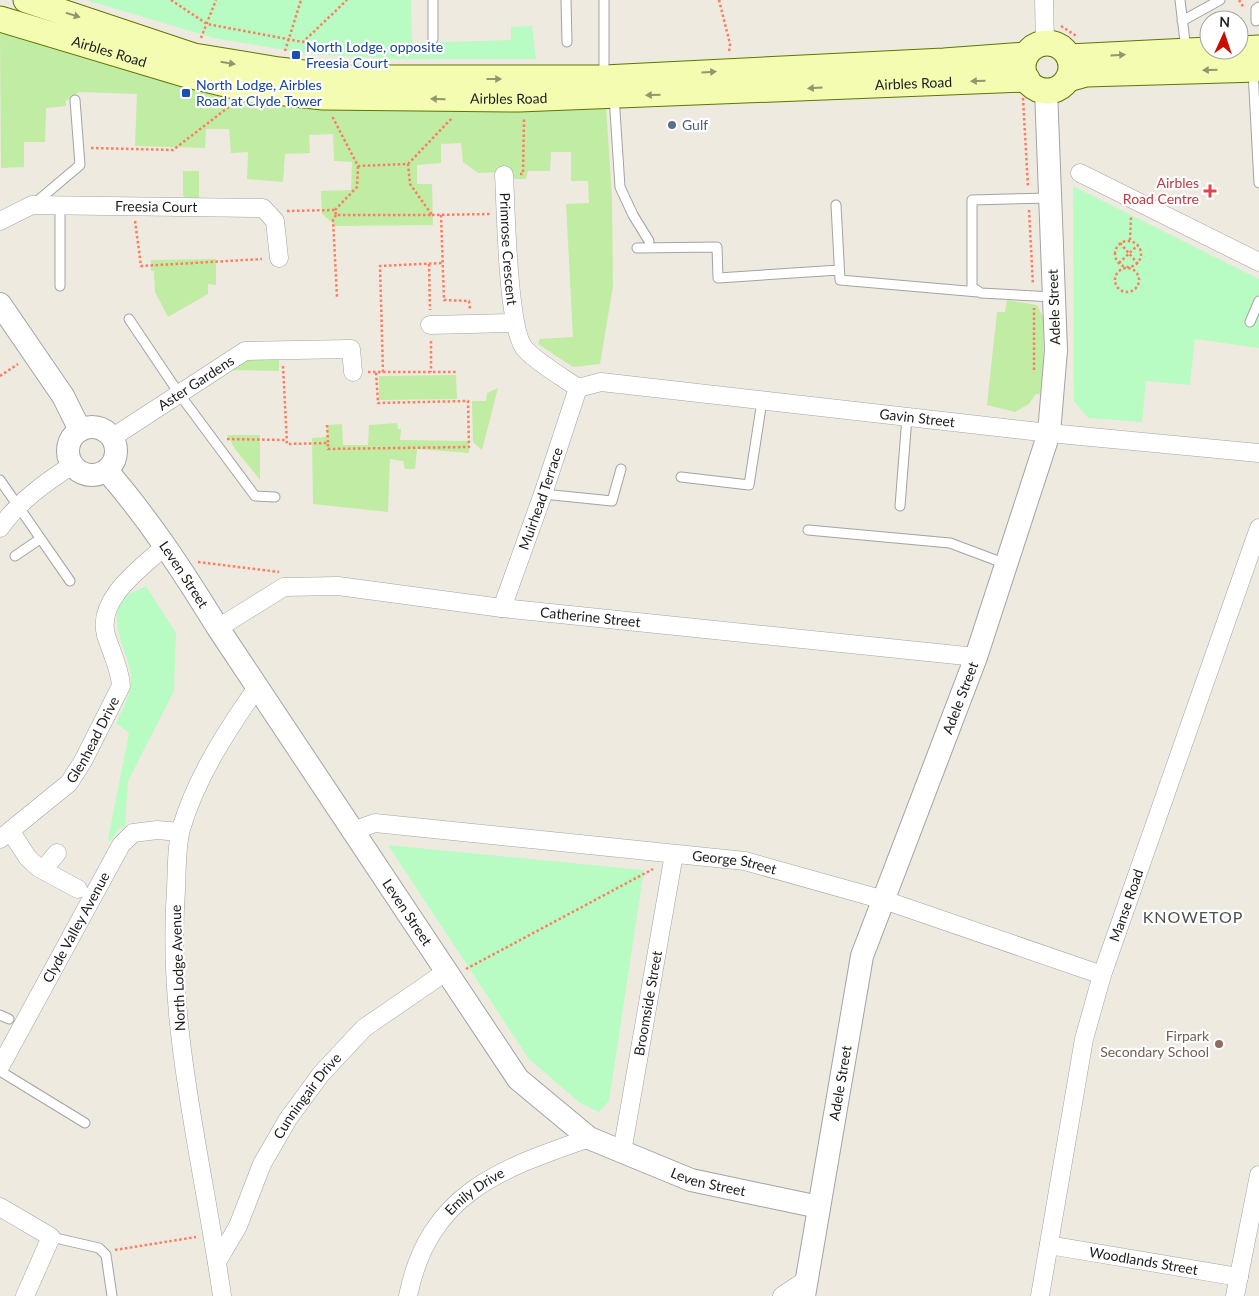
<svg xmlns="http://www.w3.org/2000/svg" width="1259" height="1296" font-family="Lato,sans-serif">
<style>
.grass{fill:#c1eca3}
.park{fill:#b9fcc3}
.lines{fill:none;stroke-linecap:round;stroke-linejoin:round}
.service-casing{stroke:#a3a3a3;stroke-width:11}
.minor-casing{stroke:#a3a3a3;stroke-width:19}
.tertiary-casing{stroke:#a3a3a3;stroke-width:24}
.secondary-casing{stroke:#607500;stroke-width:27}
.path{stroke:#ff7c60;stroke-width:2.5;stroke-dasharray:2.5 2.5;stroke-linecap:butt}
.service{stroke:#fff;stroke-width:9}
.minor{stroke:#fff;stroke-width:18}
.tertiary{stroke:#fff;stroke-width:22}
.secondary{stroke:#f3fcb0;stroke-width:25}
.oneway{fill:#92976d}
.transit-dot{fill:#1a4fb4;stroke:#fff;stroke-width:2}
.service-dot{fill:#5c6f8a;stroke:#fff;stroke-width:2}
.health-dot{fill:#e0444e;stroke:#fff;stroke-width:2}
.education-dot{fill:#8d6e63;stroke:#fff;stroke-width:2}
.labels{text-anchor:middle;stroke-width:4.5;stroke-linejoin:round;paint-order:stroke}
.transit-label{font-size:14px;fill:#164399;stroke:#fff;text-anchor:start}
.street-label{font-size:14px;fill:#1c1c1c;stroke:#fff}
.service-label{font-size:14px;fill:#4e5e75;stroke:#fff;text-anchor:start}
.health-label{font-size:14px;fill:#be3a42;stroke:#fff;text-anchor:end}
.education-label{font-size:14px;fill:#785e54;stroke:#fff;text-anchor:end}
.quarter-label{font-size:16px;letter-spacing:1px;fill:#4f4f4f;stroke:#fff}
</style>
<rect width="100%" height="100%" fill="#eeeae0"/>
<path class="grass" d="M0,31L467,110L523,112L606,106L612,198L613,286L600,364L573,367L538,344L540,339L573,337L566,204L589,203L588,181H571V152H551L550,171H528L526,179H515L510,172L478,173L463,162L461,143L441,144V163L417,165V184H432L433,225L336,226L322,214L321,191L351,190L352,162L334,161L333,134L309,135L310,153L285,154L283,182L247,179L248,152L231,153L229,129H206L205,148L135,146L137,94L79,92L66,101V106L46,108L45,142H24V167L1,168Z
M183,171H199V199H186L183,195Z
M216,259V285L208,284V294L168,317L155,292L154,271H151V260Z
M1007,300L1037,305L1043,317L1044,395L1036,394L1029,404L1015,412L987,405L997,312H1005Z
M279,352V371L226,370L246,353Z
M456,375L457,399L379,400V376Z
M498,388L482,450L473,442L472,401H486L487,393Z
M397,423L398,429H401L400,440L469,441V453L417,449L415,469H405L403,461L390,459L388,512L313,504L312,438L327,437V425L342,424L343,445H368L369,425Z
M227,435H260V480L235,449Z"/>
<path class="park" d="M86,0H411L412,43L511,40V27L532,26L536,59H398L309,54L214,38Z
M1073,186L1259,279V348L1195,339L1190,385L1146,381L1142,422L1088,418L1074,401Z
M146,586L176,633L174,691L128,781L125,827L119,828L110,842L108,839L129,733L116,723C123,708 132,693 131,676C129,651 102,616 128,595C133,591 140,589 146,586Z
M388,845L644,870L609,1101L599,1112L580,1103L529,1059Z"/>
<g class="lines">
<defs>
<path id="service" d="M433,0V39
M566,0L567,42
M604,0V78
M1180,0L1186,50
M1182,21L1220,0
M1256,21V9L1259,7
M1253,71L1259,183
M614,96L620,187L633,215L649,241
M1050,198L972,200V287L981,293L1054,297
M35,203L80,165L75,100
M836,205L840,280L978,292
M637,248L717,247L718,278L839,270
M60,286V205
M129,319L180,395L255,496L275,497
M1250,322L1259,301
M681,477L749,485L762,401
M0,480L70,581
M543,494L612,501L621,469
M900,506L907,417
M808,530L950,543L1006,564
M15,556L40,539
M0,1015L9,1019
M0,1071L85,1123
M51,1237L99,1248L106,1255L112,1296"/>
<g id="minor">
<path d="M1044,0L1045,43"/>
<path d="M1080,173L1259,262"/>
<path id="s1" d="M504,175C506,206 507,330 525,349C539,364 561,376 578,388"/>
<path id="s2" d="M0,221L32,205L263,208L275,221L279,258"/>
<path d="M430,325L515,323"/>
<path id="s3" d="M578,388L601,382L1049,433L1259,453"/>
<path id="s4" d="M113,437L245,351L351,349L353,372"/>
<path d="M0,528C19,501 45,483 72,465"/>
<path id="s5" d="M502,608L543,494L578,388"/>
<path id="s6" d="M218,628L284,587L338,586L502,608L976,657"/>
<path id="s7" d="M353,831L375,823L745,861L884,900L1102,975"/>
<path d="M11,832L28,858L39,868L78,889"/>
<path id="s8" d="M0,839L69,783L83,761L121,686C120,668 111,652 106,635C96,598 143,567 165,546"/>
<path d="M43,870L57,853"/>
<path id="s9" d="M0,1067L121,845L133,833L157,830L180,832"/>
<path id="s10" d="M622,1152L674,854"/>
<path d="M0,1207L51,1237L25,1296"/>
<path id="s11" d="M1049,1245L1239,1277"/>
<path id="s12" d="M217,1262L238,1226L262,1164L288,1119L321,1074L364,1028L447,971"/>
<path d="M222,1296C203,1161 166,1027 176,890C177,871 176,848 181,829C196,778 227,730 258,686"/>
<path id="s13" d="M408,1296C429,1193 500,1169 589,1138"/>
<path d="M782,1296L806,1280"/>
<path id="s14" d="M1040,1296L1084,1039L1102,975L1259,528"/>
<path d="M1235,1296L1259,1175"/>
</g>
<g id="tertiary">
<path d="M0,304L63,396L80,430"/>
<circle cx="92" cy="451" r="24"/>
<path id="s15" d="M107,471C149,519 184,573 218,628L518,1079L589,1138L691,1180L819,1207"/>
<path id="s16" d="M804,1296L862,956L976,657L1049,433L1056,350L1046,90"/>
</g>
<g id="secondary">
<path d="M26,0L194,56L279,70L345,78H604L944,61L1026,55"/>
<path id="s17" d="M0,19L184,74L247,89L323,97L519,99L1027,79"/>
<circle cx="1047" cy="67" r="24"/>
<path d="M1239,49L1259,48"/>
<path d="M1069,57L1209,50"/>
<path d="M1068,79L1086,74L1259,69"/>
</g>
</defs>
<use href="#service" class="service-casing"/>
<use href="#minor" class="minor-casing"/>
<use href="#tertiary" class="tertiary-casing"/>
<use href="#secondary" class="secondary-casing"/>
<path class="path" d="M171,0L207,24L303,42L347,0
M719,0L730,44L729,52
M1239,0L1244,8
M1061,26L1078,37
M201,38L216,0
M285,51L301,0
M1023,98L1028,187
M91,148L173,150L230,106
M408,164L452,118
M520,174H523L524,118
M335,210L357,187L358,166
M1029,210L1033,285
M287,211L335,210L336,215H432L410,184L408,164L358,166L332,116
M336,215L333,220L337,297
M432,215L491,214
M441,215L444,300L469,301L470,309
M135,221L141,266L262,259
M1130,240L1131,217
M1115 254a13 13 0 1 1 26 0a13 13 0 1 1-26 0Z
M1120,243L1138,264
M1119,263L1138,245
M429,264L430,310
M1115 280a12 12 0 1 1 24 0a12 12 0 1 1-24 0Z
M431,341V372
M283,366L287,444L328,443V449L469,447L468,401L378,403L376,372
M1034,370V308
M368,372H456
M383,372L380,266L442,263
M0,376L18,364
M327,425L328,443
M227,439L286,440
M198,562L279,572
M466,969L653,869
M115,1250L196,1237"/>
<use href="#service" class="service"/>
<use href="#minor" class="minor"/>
<use href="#tertiary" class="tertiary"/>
<use href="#secondary" class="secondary"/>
</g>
<defs><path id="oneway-solid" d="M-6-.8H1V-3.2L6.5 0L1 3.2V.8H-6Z" transform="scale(1.25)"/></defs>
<g class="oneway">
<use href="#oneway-solid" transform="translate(73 15) rotate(18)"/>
<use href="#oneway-solid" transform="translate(1118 55) rotate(-3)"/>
<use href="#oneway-solid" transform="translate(228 63) rotate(9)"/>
<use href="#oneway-solid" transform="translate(1210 70) rotate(178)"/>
<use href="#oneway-solid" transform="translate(709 72) rotate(-3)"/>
<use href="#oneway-solid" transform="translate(494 79)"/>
<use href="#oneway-solid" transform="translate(978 81) rotate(178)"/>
<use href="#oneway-solid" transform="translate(815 88) rotate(177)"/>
<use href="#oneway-solid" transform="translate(653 95) rotate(178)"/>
<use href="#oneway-solid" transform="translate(438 99) rotate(-179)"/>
</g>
<g class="transit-dot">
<rect x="291" y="50" width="10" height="10" rx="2.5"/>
<rect x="181" y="88" width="10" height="10" rx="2.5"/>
</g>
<circle class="service-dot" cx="672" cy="125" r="5"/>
<path class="health-dot" d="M1207.5 183.5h5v5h5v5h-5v5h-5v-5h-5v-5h5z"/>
<circle class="education-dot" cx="1219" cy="1044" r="5"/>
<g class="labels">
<g class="transit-label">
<text x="306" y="52">North Lodge, opposite<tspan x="306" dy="16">Freesia Court</tspan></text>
<text x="196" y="90">North Lodge, Airbles<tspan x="196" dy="16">Road at Clyde Tower</tspan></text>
</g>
<g class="street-label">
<text dy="5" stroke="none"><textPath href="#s17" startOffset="114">Airbles Road</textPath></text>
<text dy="5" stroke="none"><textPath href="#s17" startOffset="924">Airbles Road</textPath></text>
<text dy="5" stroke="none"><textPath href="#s17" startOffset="519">Airbles Road</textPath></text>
<text dy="5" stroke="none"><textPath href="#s2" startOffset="160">Freesia Court</textPath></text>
<text dy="5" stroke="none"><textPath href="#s1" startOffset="74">Primrose Crescent</textPath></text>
<text transform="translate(1054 307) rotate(-92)" y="5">Adele Street</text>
<text dy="5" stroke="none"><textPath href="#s4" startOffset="99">Aster Gardens</textPath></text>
<text dy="5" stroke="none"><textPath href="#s3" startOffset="342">Gavin Street</textPath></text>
<text dy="5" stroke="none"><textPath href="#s5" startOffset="116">Muirhead Terrace</textPath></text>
<text dy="5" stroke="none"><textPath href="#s15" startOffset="129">Leven Street</textPath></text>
<text dy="5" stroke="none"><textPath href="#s6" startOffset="386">Catherine Street</textPath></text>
<text dy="5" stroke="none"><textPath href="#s16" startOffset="621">Adele Street</textPath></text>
<text dy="5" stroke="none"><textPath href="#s8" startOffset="138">Glenhead Drive</textPath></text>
<text dy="5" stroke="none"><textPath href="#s7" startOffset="385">George Street</textPath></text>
<text dy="5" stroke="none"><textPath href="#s14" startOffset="401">Manse Road</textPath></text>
<text dy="5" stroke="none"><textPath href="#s15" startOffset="534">Leven Street</textPath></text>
<text dy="5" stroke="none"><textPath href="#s9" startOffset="159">Clyde Valley Avenue</textPath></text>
<text transform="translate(178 968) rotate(-92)" y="5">North Lodge Avenue</text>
<text dy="5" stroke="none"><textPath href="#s10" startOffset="151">Broomside Street</textPath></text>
<text dy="5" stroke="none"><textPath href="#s16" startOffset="216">Adele Street</textPath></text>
<text dy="5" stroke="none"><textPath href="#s12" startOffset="190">Cunningair Drive</textPath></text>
<text dy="5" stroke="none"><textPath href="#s15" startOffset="954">Leven Street</textPath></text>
<text dy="5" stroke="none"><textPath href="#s13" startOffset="128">Emily Drive</textPath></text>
<text dy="5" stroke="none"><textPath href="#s11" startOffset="96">Woodlands Street</textPath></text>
</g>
<g class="service-label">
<text x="682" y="130">Gulf</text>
</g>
<g class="health-label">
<text x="1199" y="188">Airbles<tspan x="1199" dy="16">Road Centre</tspan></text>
</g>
<g class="education-label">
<text x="1209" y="1041">Firpark<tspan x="1209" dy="16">Secondary School</tspan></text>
</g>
<g class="quarter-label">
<text x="1193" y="923">KNOWETOP</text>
</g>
</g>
<g transform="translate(1224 35) rotate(3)"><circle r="24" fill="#ffffff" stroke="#a4a4a4"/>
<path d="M0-4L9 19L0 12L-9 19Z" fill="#c70e00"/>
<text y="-8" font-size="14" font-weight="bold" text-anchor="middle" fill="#1c1c1c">N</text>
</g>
</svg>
